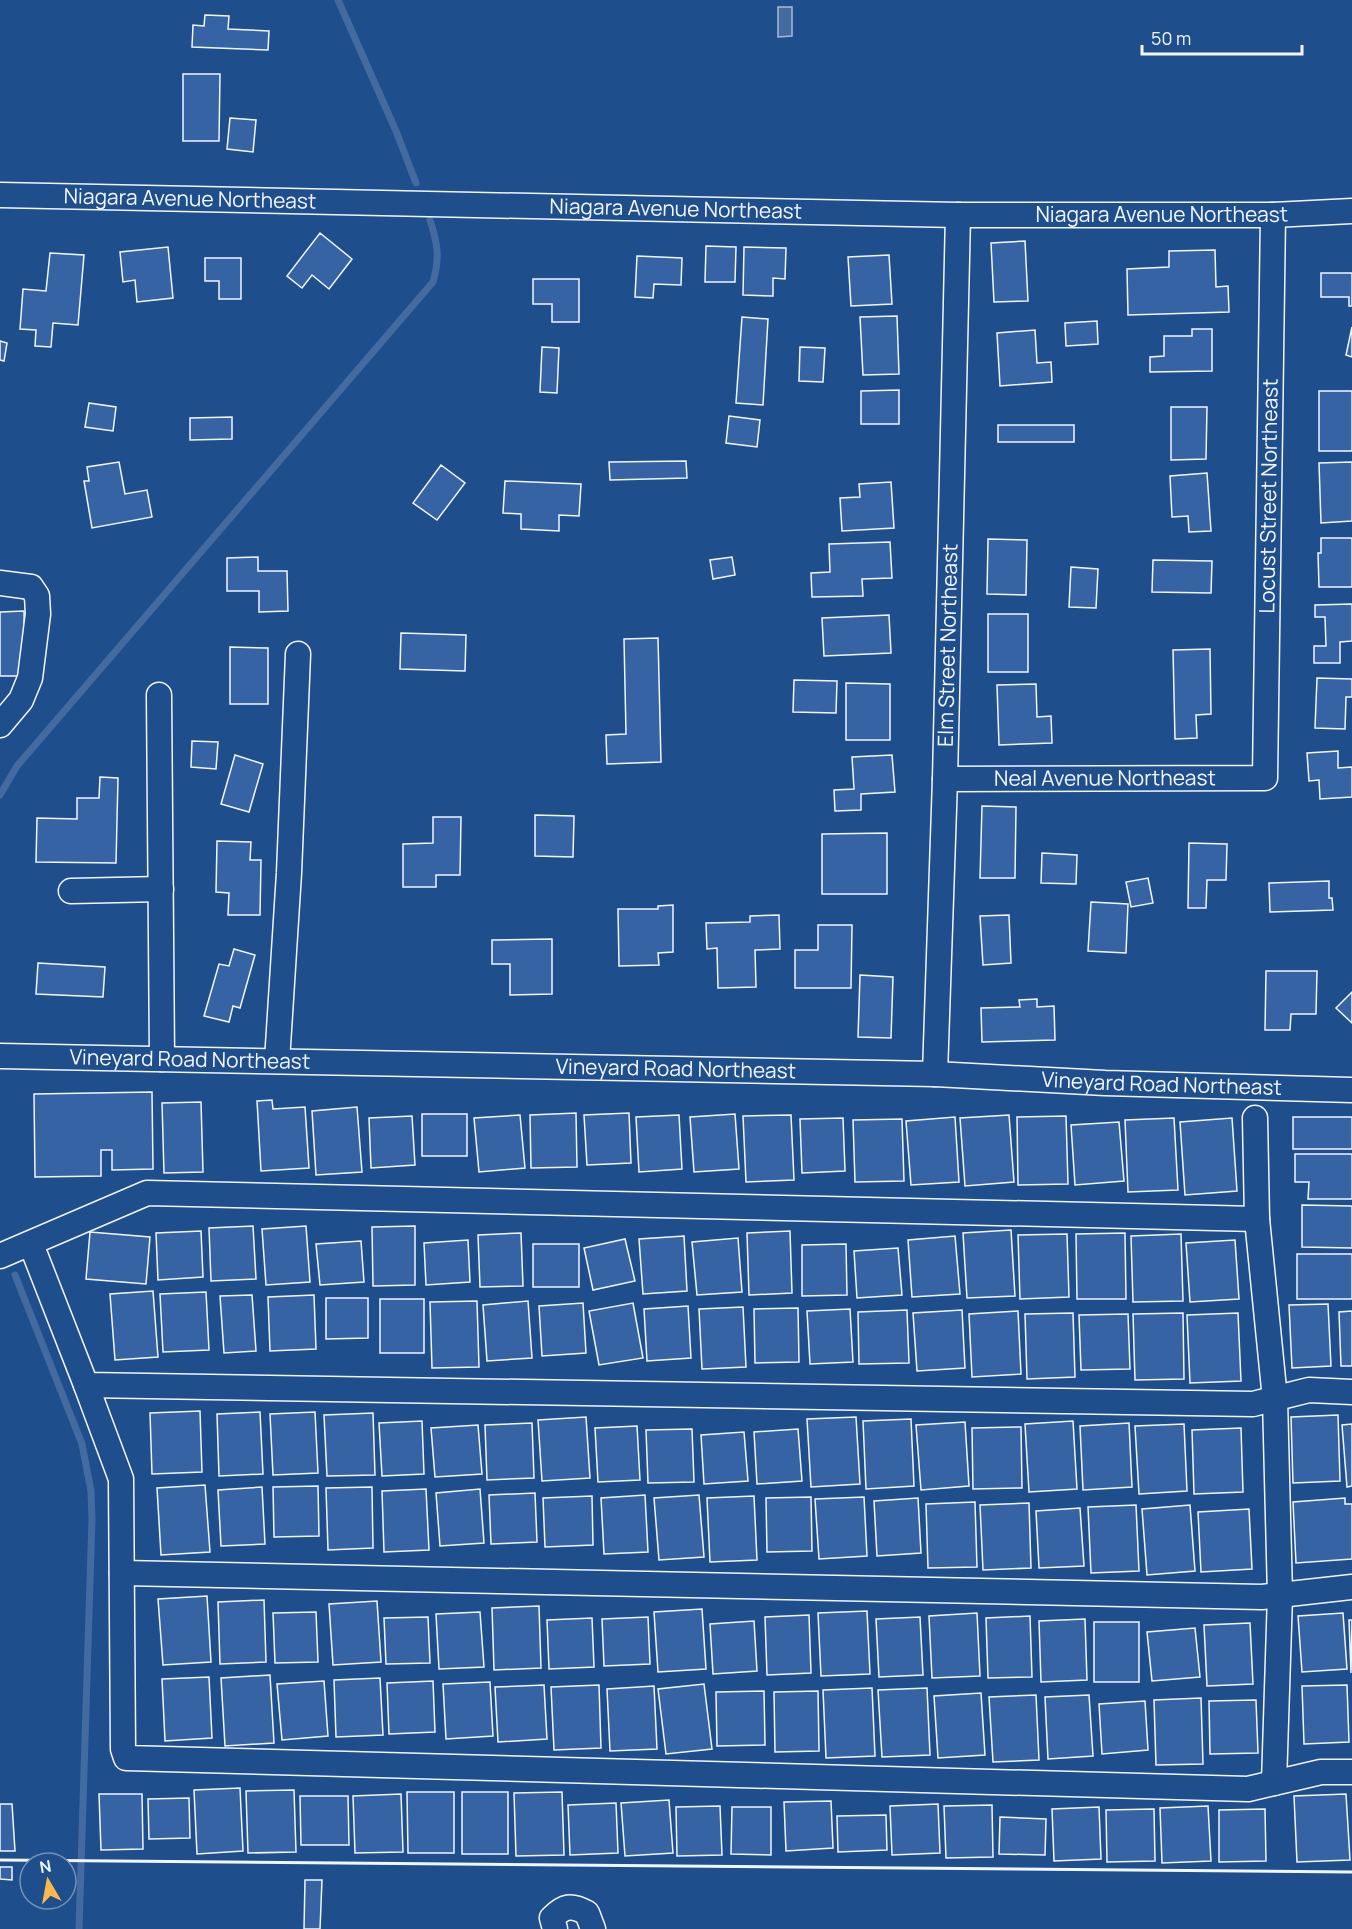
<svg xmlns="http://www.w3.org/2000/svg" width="1352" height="1929" font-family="Manrope,sans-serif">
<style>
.water{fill:#446ba0;stroke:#a8bbd7;stroke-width:1.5}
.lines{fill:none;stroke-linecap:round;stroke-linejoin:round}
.stream{stroke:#446ba0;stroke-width:7}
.building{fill:#3563a3;stroke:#f2f6ff;stroke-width:1.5}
.minor-casing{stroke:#f2f6ff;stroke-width:27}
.minor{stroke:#1f4e8c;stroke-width:24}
.wall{stroke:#f2f6ff;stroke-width:3}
.labels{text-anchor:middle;stroke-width:4.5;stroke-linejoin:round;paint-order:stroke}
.street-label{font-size:21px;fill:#f2f6ff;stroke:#1f4e8c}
</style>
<rect width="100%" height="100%" fill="#1f4e8c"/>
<path class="water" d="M778,7H792V36L778,37Z"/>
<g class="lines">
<path class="stream" d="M338,0L396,131L416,183
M0,795L17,766L433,282C440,257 438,245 430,220
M15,1275L82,1444L91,1491L92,1519L79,1929"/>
</g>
<path class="building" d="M205,15L229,16L228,29L269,31L268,50L192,47L193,25L204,26Z
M183,74H220L219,141H183Z
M230,118L256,120L253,152L227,149Z
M320,233L352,259L329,289L312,275L302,288L287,276Z
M1025,241L1028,301L994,302L991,243Z
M706,246L736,247L735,282H705Z
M168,247L173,298L137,302L135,280L123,282L120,252Z
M744,247L786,248L785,279L773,278V296L743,295Z
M1215,250L1216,287L1228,286L1229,312L1128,315L1127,269L1169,267V251Z
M50,253L84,255L78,325L53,323L51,347L35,346L36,330L20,329L23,289L46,291Z
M889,255L892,304L851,306L848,257Z
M637,256L682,258L681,285L654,284L653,298L635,297Z
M205,258H241V299H219V281H205Z
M1321,273H1352V306H1349V297H1321Z
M533,279H579V322H552V304H533Z
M897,316L899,374L863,375L860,317Z
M742,317L768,319L763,405L736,403Z
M1097,321L1098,344L1066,346L1065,323Z
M1352,327V357L1346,355Z
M1192,329H1212V371L1150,372V357L1164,356V336H1192Z
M1035,330L1037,363L1051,362L1052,382L1000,386L997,333Z
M0,341L7,343L4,361L0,360Z
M542,347L559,348L557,393L540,392Z
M800,347L825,348L823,382L799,381Z
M899,390V424H861V391Z
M1319,391H1352V451H1319Z
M89,403L116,407L113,431L85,427Z
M1171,407H1207L1206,459L1171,460Z
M729,416L760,420L757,447L726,443Z
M232,417V439L190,440V418Z
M998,425H1074V442H998Z
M686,461L687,478L610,480L609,462Z
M119,462L125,494L147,490L152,517L92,528L84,481H89L87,467Z
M1352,462V521L1321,523L1319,463Z
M441,465L465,483L437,520L413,503Z
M1207,473L1211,531L1189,532L1188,516L1172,517L1170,476Z
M505,481L581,484L579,516L559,515V531L521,529V514L503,513Z
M891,482L894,528L842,531L840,498L860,497L859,484Z
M1321,538H1352V587H1319L1318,553H1321Z
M988,539L1027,540L1026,595L987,594Z
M890,542L892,578L862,579L863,596L812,597L811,573L830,572L829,544Z
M258,557V571H287L288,611L259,612V591H227V558Z
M732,557L735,575L713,579L710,560Z
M1153,560L1212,561L1211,593L1152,592Z
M1071,567L1098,569L1096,608L1069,607Z
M1352,604V641L1340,642V663H1314V646H1326L1325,617H1315V605Z
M24,611L25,676H0V612Z
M988,614H1028V672H988Z
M889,615L891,653L824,656L822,618Z
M401,633L466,635L465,671L400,669Z
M658,638L661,762L607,764L606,735L626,734L624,639Z
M230,647L268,648V704H230Z
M1210,649L1211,714L1196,715L1197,738L1175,739L1173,650Z
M1317,678L1352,679V697H1346L1345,729L1315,728Z
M794,680L837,681L836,713L793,712Z
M846,683L890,684V740H846Z
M1036,684L1037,717L1051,716L1052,743L999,745L997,685Z
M192,741L218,742L216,769L191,767Z
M1338,751V768L1352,767V797L1320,799L1319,780L1309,781L1307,753Z
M235,755L263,764L249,812L221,804Z
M892,755L895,792L861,794V810L835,811L834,790L854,789L852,757Z
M100,777L118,778L116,863L36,862L37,818L77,819V798H99Z
M982,806L1016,807L1015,878H980Z
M535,815L574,816L573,857L535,856Z
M433,817H461L460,875H436V887H403V844L433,843Z
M887,833V894H822V834Z
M217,841L251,842L250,860H261L260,915H228L229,893L216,892Z
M1189,843L1227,844L1226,880H1207L1206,908H1188Z
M1042,853L1077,855L1076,884L1041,883Z
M1148,878L1153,903L1131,907L1126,882Z
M1329,881V898H1332L1333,910L1270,912L1269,883Z
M1091,902L1128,904L1126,953L1088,951Z
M673,905V952L658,953L659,965L619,966L618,909H658V906Z
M779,915L780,949L755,950L756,987L718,988L717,948L707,949L706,923L750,922V916Z
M1009,915L1011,963L983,965L980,916Z
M818,925H852L851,988H795V950H818Z
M552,939V994L510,995V964H492V940Z
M234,949L255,955L240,1008L233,1006L229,1022L204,1016L219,964L229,966Z
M38,963L105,967L103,997L36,994Z
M1266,971H1317L1316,1014H1291L1290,1030H1265Z
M860,975L893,977L891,1038L858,1037Z
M1352,992V1023L1336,1008Z
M1037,999V1007L1054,1006L1055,1040L982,1042L981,1008L1020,1007L1019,1000Z
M152,1092L153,1169L112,1170V1150H101V1176L35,1177L34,1094Z
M272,1100L273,1109L305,1107L309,1168L261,1171L257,1101Z
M201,1102L203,1172L164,1173L162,1103Z
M357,1107L362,1172L316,1175L312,1111Z
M576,1113L577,1167L531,1168L530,1115Z
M629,1113L631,1163L587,1165L584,1115Z
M422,1114H467V1156H422Z
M735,1114L739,1169L694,1172L690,1117Z
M520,1115L525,1168L479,1172L474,1118Z
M679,1115L682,1169L639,1172L636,1117Z
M791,1115L794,1180L746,1182L743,1116Z
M1009,1115L1014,1182L965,1186L960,1118Z
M412,1116L415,1165L371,1168L369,1118Z
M1066,1116L1068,1184L1018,1185L1017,1117Z
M955,1117L959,1182L911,1185L906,1121Z
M1293,1117H1352V1149H1293Z
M843,1118L845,1171L802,1173L800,1119Z
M1174,1118L1178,1190L1128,1192L1125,1120Z
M1232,1118L1237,1191L1185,1195L1180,1122Z
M902,1119L904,1181L855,1182L853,1120Z
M1119,1122L1124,1181L1075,1185L1071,1125Z
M1295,1154H1352V1199H1308L1309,1182H1295Z
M1302,1205L1352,1206V1248L1302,1247Z
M253,1226L256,1279L211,1281L209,1228Z
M306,1226L310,1282L266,1285L262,1229Z
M415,1226V1285L373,1286L372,1227Z
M1011,1230L1015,1296L967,1298L963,1233Z
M201,1231L203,1277L158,1280L156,1233Z
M790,1231L792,1293L749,1295L747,1233Z
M90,1232L150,1237L146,1284L86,1279Z
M521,1233L523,1286L480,1287L478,1235Z
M1125,1233L1126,1299H1077L1076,1234Z
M1067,1234L1069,1297L1020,1299L1018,1235Z
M1181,1234L1183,1301L1133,1302L1131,1236Z
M684,1236L687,1291L643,1294L639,1239Z
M955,1236L960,1294L912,1297L908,1240Z
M738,1238L742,1292L697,1295L692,1242Z
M625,1239L635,1281L593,1290L584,1248Z
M468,1240L470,1282L426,1285L424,1243Z
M1235,1240L1239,1299L1190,1302L1186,1243Z
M361,1241L364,1282L320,1285L316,1244Z
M533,1244H579V1287H533Z
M846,1244L847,1295L802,1296V1245Z
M898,1248L902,1295L857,1298L854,1251Z
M1297,1254H1352V1299H1297Z
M153,1291L158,1357L115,1360L110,1294Z
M206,1292L209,1350L163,1352L160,1294Z
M252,1295L256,1351L224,1353L220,1296Z
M314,1295L316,1349L270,1351L268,1297Z
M326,1298H368V1338L326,1339Z
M380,1299H424V1353H380Z
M477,1301L479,1367L432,1368L430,1302Z
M528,1301L532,1358L487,1361L483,1305Z
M583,1303L586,1353L542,1356L539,1306Z
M633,1303L643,1358L599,1365L589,1311Z
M1328,1304L1331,1366L1292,1368L1289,1305Z
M688,1306L691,1358L647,1361L644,1309Z
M743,1307L746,1367L702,1369L699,1309Z
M798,1308L799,1362L755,1363L754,1309Z
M850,1309L853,1362L810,1364L807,1311Z
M907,1310L909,1363L859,1364L858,1312Z
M962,1310L965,1368L917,1371L913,1313Z
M1018,1311L1021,1374L972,1377L969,1314Z
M1352,1311V1366H1341L1339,1312Z
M1073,1313L1075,1377L1027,1379L1025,1314Z
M1183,1313L1184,1379L1135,1380L1133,1314Z
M1238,1313L1241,1381L1190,1383L1187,1315Z
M1128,1314L1130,1369L1081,1370L1079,1315Z
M200,1411L202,1472L152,1474L150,1413Z
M260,1412L263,1474L219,1476L217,1414Z
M315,1412L318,1473L273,1475L270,1414Z
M373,1413L375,1475L327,1476L324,1415Z
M1338,1415L1340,1481L1293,1483L1291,1417Z
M586,1417L590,1478L542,1481L538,1420Z
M856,1417L860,1484L811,1487L807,1419Z
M911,1419L914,1486L866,1489L863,1421Z
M422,1421L424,1474L382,1476L379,1423Z
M1073,1421L1077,1489L1029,1492L1025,1424Z
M965,1422L969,1486L921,1490L916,1425Z
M532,1423L534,1478L487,1480L485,1425Z
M1129,1423L1132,1487L1083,1490L1080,1426Z
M1184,1424L1187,1491L1139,1494L1135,1426Z
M1352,1424V1486L1347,1487L1342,1425Z
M478,1425L482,1474L435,1477L431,1428Z
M637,1426L640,1480L598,1482L595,1428Z
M1021,1427L1022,1488L973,1489L972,1428Z
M1241,1428L1243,1492L1194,1494L1192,1430Z
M692,1429L694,1482L648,1483L646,1430Z
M798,1429L802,1481L757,1484L754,1432Z
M744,1432L748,1481L704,1484L701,1435Z
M205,1485L210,1552L161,1555L157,1488Z
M318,1486L319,1536L274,1537L273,1487Z
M262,1487L265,1544L221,1546L218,1490Z
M372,1487L373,1548L328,1550L326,1488Z
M426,1489L429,1550L384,1552L382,1491Z
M480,1489L484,1543L440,1546L436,1493Z
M535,1493L537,1542L491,1544L489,1495Z
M645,1495L648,1552L604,1554L601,1498Z
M699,1495L704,1557L659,1560L654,1498Z
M592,1496L593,1545L545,1547L543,1498Z
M754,1496L757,1560L710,1562L707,1498Z
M811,1497L812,1551L767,1552L766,1498Z
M864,1497L867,1556L819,1559L815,1499Z
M918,1498L921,1553L877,1556L874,1501Z
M1345,1498V1504H1352V1559L1296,1563L1293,1502Z
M975,1502L977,1567L928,1568L926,1504Z
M1029,1503L1031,1568L983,1570L980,1505Z
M1136,1505L1139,1571L1091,1573L1088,1507Z
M1190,1505L1195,1571L1147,1575L1142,1509Z
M1080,1508L1084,1566L1039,1568L1036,1511Z
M1249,1509L1252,1569L1201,1572L1198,1512Z
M207,1596L211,1662L163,1665L158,1599Z
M264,1600L266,1662L220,1664L218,1602Z
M377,1601L381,1662L333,1665L329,1604Z
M539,1606L541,1668L494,1670L492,1608Z
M702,1609L706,1669L658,1672L654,1612Z
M867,1611L870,1674L821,1676L818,1613Z
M316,1612L318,1662L275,1663L273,1613Z
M480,1612L484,1667L439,1669L436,1614Z
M977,1613L980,1676L932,1678L929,1616Z
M1343,1613L1347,1669L1302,1672L1298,1616Z
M809,1615L811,1673L767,1675L765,1617Z
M1030,1616L1032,1677L988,1678L986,1618Z
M428,1617L430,1663L386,1664L384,1618Z
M648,1617L650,1664L604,1666L602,1619Z
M920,1617L923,1675L879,1677L876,1619Z
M592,1618L594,1667L549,1669L547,1620Z
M1085,1619L1087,1680L1041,1682L1039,1621Z
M1349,1620H1352L1351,1673Z
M754,1621L757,1671L713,1674L710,1624Z
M1094,1622H1139V1682H1094Z
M1250,1623L1253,1684L1207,1686L1204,1625Z
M1195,1628L1200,1677L1152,1681L1147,1632Z
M270,1675L274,1743L225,1746L221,1678Z
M209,1677L212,1738L165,1741L162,1679Z
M380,1678L383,1735L336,1737L334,1680Z
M324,1681L328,1736L282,1740L277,1684Z
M433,1681L435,1732L389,1734L387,1683Z
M490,1682L493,1736L446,1739L443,1684Z
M704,1684L712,1749L666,1754L658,1689Z
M544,1685L547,1739L498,1742L495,1687Z
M599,1685L601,1748L554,1750L551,1687Z
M1347,1685L1349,1742L1304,1744L1302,1686Z
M654,1686L657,1749L610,1751L607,1689Z
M872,1688L875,1756L826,1758L823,1690Z
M927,1688L930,1755L882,1757L878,1690Z
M764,1691L765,1745L717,1746L716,1692Z
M818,1691L819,1751L775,1752L774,1692Z
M981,1693L985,1755L938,1758L934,1696Z
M1036,1695L1039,1760L993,1762L989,1697Z
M1089,1695L1093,1756L1048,1759L1045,1697Z
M1201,1698L1203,1764L1156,1765L1154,1700Z
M1256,1700L1258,1753L1210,1754L1209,1701Z
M1145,1701L1148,1750L1102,1754L1099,1704Z
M240,1788L243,1851L197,1854L194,1790Z
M294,1790L296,1852L248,1853L246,1791Z
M407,1792H454V1853H408Z
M462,1792H508V1854H462Z
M562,1792L564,1855L516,1856L514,1793Z
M99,1794H142L143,1849L101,1850Z
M401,1794L403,1852L355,1853L353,1796Z
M1346,1794L1350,1860L1297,1862L1294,1796Z
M300,1796H348L349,1845H301Z
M189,1798L190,1838L149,1839L148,1799Z
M669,1800L673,1853L625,1856L621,1803Z
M831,1801L833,1848L786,1851L784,1802Z
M616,1803L618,1853L570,1855L568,1805Z
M0,1804H12L15,1851H0Z
M938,1804L940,1853L892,1855L890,1806Z
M992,1805L993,1857L946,1858L944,1806Z
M720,1806L722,1855L677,1856L676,1807Z
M1208,1806L1211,1861L1162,1863L1160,1808Z
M732,1807H771V1855L731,1854Z
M1099,1807L1101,1859L1054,1861L1052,1809Z
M1154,1809L1155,1861L1107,1862L1106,1810Z
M1265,1809L1266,1861L1219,1862V1810Z
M886,1815L887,1850L838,1852L837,1816Z
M1000,1817L1046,1819L1045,1855L999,1854Z
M0,1867H12V1880L0,1879Z
M305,1880H322L320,1929H304Z"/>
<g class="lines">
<defs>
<g id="minor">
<path id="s1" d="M0,195L958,215H1273L1352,211"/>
<path d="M0,583L31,587L37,596L38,614L30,678L21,700L0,725"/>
<path d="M159,695L162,1059"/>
<path id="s2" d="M945,779L1265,778L1273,215"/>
<path d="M71,891L161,889"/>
<path id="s3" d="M0,1056L935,1074L1105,1083L1352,1090"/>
<path d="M277,1061L289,873L298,654"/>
<path id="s4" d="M935,1074L945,779L958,215"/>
<path d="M1255,1118L1257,1219"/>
<path d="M31,1244L86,1385L1253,1404L1309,1390L1352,1392"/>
<path d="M0,1256L147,1193L1257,1219L1275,1399L1280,1595L1274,1783"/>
<path d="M86,1385L121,1479L123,1749L126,1758L1248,1789L1321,1772H1352"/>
<path d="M122,1573L1262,1597L1352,1587"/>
<path d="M555,1929L552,1918C564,1906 571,1904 587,1913L593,1929"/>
</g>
</defs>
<use href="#minor" class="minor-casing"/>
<use href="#minor" class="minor"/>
<path class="wall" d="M0,1860L1352,1872"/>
</g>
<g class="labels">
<g class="street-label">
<text dy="7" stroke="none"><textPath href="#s1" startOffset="190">Niagara Avenue Northeast</textPath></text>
<text dy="7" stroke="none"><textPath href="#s1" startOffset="676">Niagara Avenue Northeast</textPath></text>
<text dy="7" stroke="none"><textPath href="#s1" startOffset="1162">Niagara Avenue Northeast</textPath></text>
<text dy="7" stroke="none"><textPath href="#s2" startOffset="602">Locust Street Northeast</textPath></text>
<text dy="7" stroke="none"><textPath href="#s4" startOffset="429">Elm Street Northeast</textPath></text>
<text dy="7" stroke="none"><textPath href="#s2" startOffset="160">Neal Avenue Northeast</textPath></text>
<text dy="7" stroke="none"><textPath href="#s3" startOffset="190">Vineyard Road Northeast</textPath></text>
<text dy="7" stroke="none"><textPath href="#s3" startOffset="676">Vineyard Road Northeast</textPath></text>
<text dy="7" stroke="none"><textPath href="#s3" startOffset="1162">Vineyard Road Northeast</textPath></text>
</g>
</g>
<g transform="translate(48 1881) rotate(350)"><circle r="28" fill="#1f4e8c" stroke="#7391ba" stroke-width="1.5"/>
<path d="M0-4.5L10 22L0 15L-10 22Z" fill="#ffb74d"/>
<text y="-9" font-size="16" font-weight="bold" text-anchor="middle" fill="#f2f6ff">N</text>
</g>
<path d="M1142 45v9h160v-9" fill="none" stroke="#f2f6ff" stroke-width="3"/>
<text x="1151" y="45" font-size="18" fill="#f2f6ff" stroke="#1f4e8c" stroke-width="4.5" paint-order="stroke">50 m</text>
</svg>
